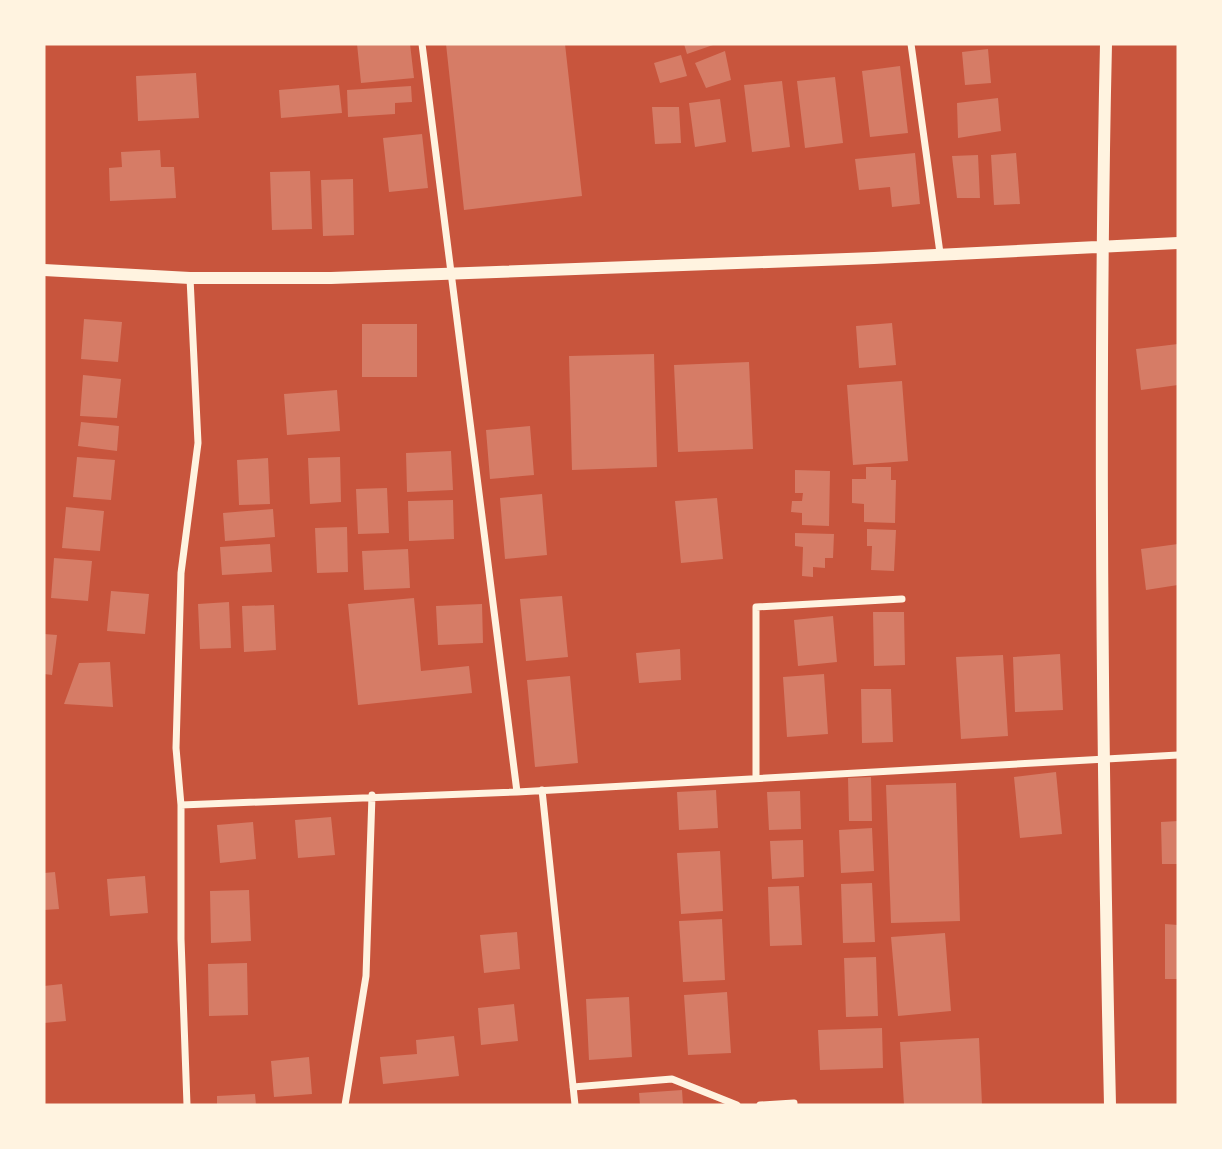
<svg xmlns="http://www.w3.org/2000/svg" width="1222" height="1149" font-family="'Fira Sans Condensed',sans-serif">
<style>
.building{fill:#d67c66}
.lines{fill:none;stroke-linecap:round;stroke-linejoin:round}
.minor{stroke:#fff3e0;stroke-width:7}
.tertiary{stroke:#fff3e0;stroke-width:12}
</style>
<rect width="100%" height="100%" fill="#c8553d"/>
<path class="building" d="M357,44H410L414,78L361,83Z
M446,44H565L582,196L464,210Z
M684,44H716L687,54Z
M988,49L991,83L965,85L962,52Z
M725,51L731,80L706,88L695,63Z
M681,55L687,76L660,83L654,63Z
M900,66L908,133L870,137L862,71Z
M196,73L199,118L138,121L136,76Z
M835,77L843,143L805,148L797,81Z
M782,81L790,147L752,152L744,85Z
M339,85L342,113L281,118L279,90Z
M411,86L412,102L395,103V114L348,117L347,90Z
M998,98L1001,131L958,138L957,103Z
M720,99L726,142L695,147L689,103Z
M652,107H679L681,143L655,144Z
M422,134L428,188L389,192L383,138Z
M160,150L161,167H174L176,198L110,201L109,168L122,167L121,152Z
M915,153L920,204L892,207L890,187L859,190L855,159Z
M1016,153L1020,204L994,205L991,155Z
M978,155L980,198H957L952,156Z
M310,171L312,229L272,230L270,172Z
M353,179L354,235L323,236L321,180Z
M84,319L122,322L118,362L81,359Z
M892,323L896,365L859,368L856,326Z
M362,324H417V377H362Z
M1178,344V385L1141,390L1136,349Z
M654,354L657,467L572,470L569,356Z
M749,362L753,449L678,452L674,365Z
M83,375L121,379L117,418L80,416Z
M902,381L908,461L853,465L847,385Z
M337,390L340,431L287,435L284,394Z
M81,422L119,426L117,451L78,446Z
M530,426L534,475L490,479L486,430Z
M451,451L453,490L407,492L406,453Z
M77,457L115,460L111,500L73,497Z
M340,457L341,502L310,504L308,458Z
M268,458L270,504L239,505L237,460Z
M866,467H891V480H896L895,523L864,522V504L852,503V479H866Z
M795,470L830,471L829,526L802,525V513L791,512L792,501H802L803,493H795Z
M387,488L389,533L358,534L356,489Z
M542,494L547,555L505,559L500,498Z
M717,498L723,559L681,563L675,501Z
M453,500L454,539L409,541L408,501Z
M66,507L104,511L100,551L62,548Z
M273,509L275,537L225,541L223,513Z
M347,527L348,572L317,573L315,528Z
M867,529L896,530L894,571L871,570L872,546H867Z
M795,533L834,534L833,558H825V568L813,567V577L802,576L803,547L795,546Z
M270,544L272,572L222,575L220,547Z
M1178,544V585L1146,590L1141,549Z
M408,549L410,588L364,590L362,551Z
M54,558L92,561L88,601L51,598Z
M111,591L149,594L145,634L107,631Z
M562,596L568,657L526,661L520,599Z
M414,598L421,671L469,666L472,693L358,705L348,604Z
M229,602L231,648L200,649L198,604Z
M482,604L483,643L438,645L436,606Z
M274,605L276,650L244,652L242,606Z
M873,612H904L905,665L874,666Z
M833,616L837,662L798,666L794,620Z
M44,634L57,635L52,675L44,674Z
M680,649L681,680L639,683L636,653Z
M1060,654L1063,710L1015,712L1013,657Z
M1003,655L1008,736L961,739L956,657Z
M110,662L113,707L64,704L79,663Z
M824,674L828,734L787,737L783,677Z
M570,676L578,763L535,767L527,680Z
M861,689H891L893,742L862,743Z
M1056,772L1062,834L1020,838L1014,777Z
M871,777L872,821H849L848,778Z
M956,783L960,921L891,923L886,785Z
M716,790L718,828L679,830L677,792Z
M800,791L801,829L769,830L767,792Z
M331,817L335,855L298,858L295,820Z
M1178,821V864H1162L1161,822Z
M253,822L256,859L220,863L217,825Z
M872,828L874,871L841,873L839,830Z
M803,840L804,877L772,879L770,841Z
M720,851L723,911L681,914L677,853Z
M55,872L59,909L44,910V873Z
M145,876L148,913L110,916L107,879Z
M872,883L875,942L843,943L841,884Z
M799,886L802,945L770,946L768,887Z
M249,890L251,941L211,943L210,891Z
M722,919L725,980L683,982L679,921Z
M1165,924L1178,925V979H1165Z
M517,932L520,969L484,973L480,935Z
M945,933L951,1011L898,1016L891,937Z
M876,957L878,1016L846,1017L844,958Z
M247,963L248,1015L209,1016L208,964Z
M62,984L66,1021L44,1023V986Z
M727,992L731,1053L688,1055L684,995Z
M629,997L632,1057L589,1060L586,999Z
M514,1004L518,1041L481,1045L478,1008Z
M882,1028L883,1068L820,1070L818,1030Z
M454,1036L459,1076L383,1084L380,1057L417,1054L416,1040Z
M979,1038L982,1105H904L900,1042Z
M309,1057L312,1094L274,1097L271,1061Z
M682,1090L683,1105H640L639,1093Z
M255,1094L256,1105H217V1096Z"/>
<g class="lines">
<path class="minor" d="M422,44L517,792
M911,44L940,253
M756,778V607L902,599
M542,790L575,1105
M181,805L517,792L1178,755
M573,1087L672,1079L737,1105
M187,1105L181,939V805L176,748L181,573L198,443L190,278
M345,1105L366,976L372,795
M760,1105L794,1103"/>
<path class="tertiary" d="M1106,44C1098,398 1102,751 1110,1105
M44,270L190,278H331L874,258L1178,243"/>
</g>
<rect width="1222" height="1149" fill="none" stroke="#fff3e0" stroke-width="91"/>
</svg>
